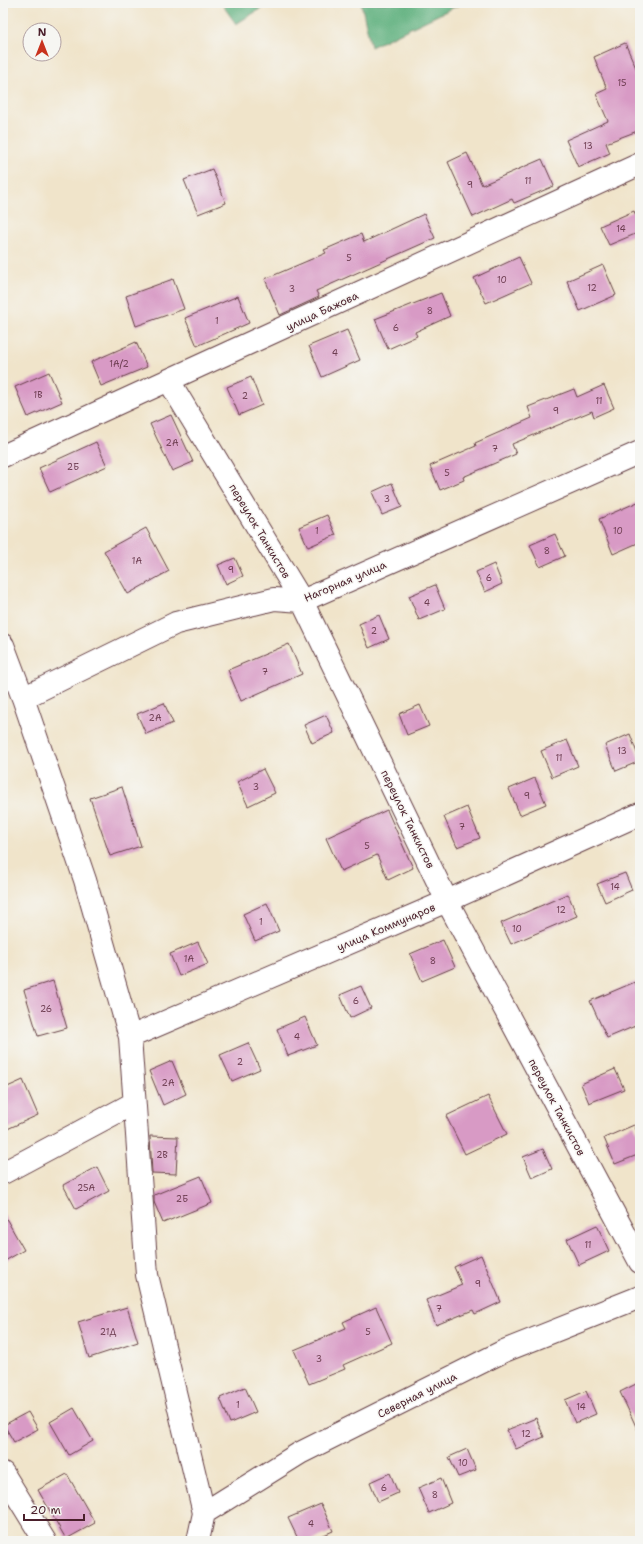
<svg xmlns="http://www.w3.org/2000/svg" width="643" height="1544" font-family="'Shantell Sans',sans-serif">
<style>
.forest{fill:#5eb07e;stroke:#546854}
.building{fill:#d89ac5}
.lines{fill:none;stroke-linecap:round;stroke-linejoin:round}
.street-casing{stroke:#633d43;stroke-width:24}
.street{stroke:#fff;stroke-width:22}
.labels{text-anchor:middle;stroke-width:3;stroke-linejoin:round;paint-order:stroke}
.number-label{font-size:9px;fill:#6e3e52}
.street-label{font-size:11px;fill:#4a1f2b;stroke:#f6f6f2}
</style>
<rect width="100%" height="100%" fill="#f6f6f2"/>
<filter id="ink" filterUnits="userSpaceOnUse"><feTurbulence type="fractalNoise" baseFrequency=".025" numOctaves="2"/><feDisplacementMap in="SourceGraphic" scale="8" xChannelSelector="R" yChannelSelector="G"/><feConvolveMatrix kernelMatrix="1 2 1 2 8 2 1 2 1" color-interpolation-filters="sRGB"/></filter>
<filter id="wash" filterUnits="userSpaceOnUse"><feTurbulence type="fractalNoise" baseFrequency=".012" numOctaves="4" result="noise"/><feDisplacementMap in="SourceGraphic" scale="16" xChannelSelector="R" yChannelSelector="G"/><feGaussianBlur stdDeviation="0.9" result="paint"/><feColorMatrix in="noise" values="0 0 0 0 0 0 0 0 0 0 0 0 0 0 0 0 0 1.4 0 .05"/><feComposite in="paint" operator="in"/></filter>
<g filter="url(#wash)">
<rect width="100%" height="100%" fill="#f0e4ca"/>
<path class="forest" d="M221,3H270L236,24Z
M361,3H463L371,47Z"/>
<g id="blocks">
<path class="building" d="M625,43L640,77V130L606,143L610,153L578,167L566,140L608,121L596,94L607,89L594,57Z
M467,153L482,185L542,159L554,186L514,203L512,199L473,217L448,162Z
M212,169L226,203L198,214L184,180Z
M634,211L640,224V232L609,245L600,226Z
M424,214L435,238L316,291L319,297L280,315L265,279L326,253L324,250L361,234L364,242Z
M519,257L531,283L486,303L474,278Z
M603,265L616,295L580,311L567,281Z
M173,279L184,309L136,326L126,296Z
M441,293L450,316L415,332L417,336L388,349L375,319Z
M238,296L249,323L197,346L185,318Z
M347,330L360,360L322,377L309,346Z
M136,342L147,367L101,386L91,362Z
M49,372L62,402L28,417L15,387Z
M251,377L262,405L239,415L227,387Z
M604,385L614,408L594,417L592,411L512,444L516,454L463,477L464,480L440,490L430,466L476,446L475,443L532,418L528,407L574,389L577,397Z
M171,415L193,462L172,471L150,424Z
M96,442L107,466L50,492L39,468Z
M392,483L402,507L382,515L372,492Z
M640,501V542L613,554L599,519Z
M327,515L336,535L308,547L299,527Z
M146,528L169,571L128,594L104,551Z
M555,534L565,556L540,567L530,545Z
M235,558L243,576L226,584L218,565Z
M494,564L502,584L485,592L476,572Z
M435,585L445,609L419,620L409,596Z
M379,615L389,639L369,648L359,624Z
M289,644L302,674L241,701L228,670Z
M164,703L173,723L146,734L137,714Z
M420,705L429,726L407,735L399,714Z
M326,715L334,733L312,743L304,725Z
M630,734L640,761L616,771L605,745Z
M567,740L578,766L552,777L541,751Z
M263,769L275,793L248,806L237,782Z
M535,778L546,804L520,815L509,789Z
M122,787L141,846L110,856L90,798Z
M467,807L480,838L457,847L444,817Z
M387,810L413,868L388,880L377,855L341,871L326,838Z
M625,873L632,890L605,902L597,884Z
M568,894L577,916L511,944L501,923Z
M267,903L279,931L255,941L243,914Z
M443,940L455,967L422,981L410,954Z
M198,942L208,964L179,976L170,954Z
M53,981L67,1028L38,1036L24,990Z
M635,982L640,994V1024L607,1038L590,1001Z
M361,986L371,1008L350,1018L340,995Z
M305,1017L317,1045L288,1056L277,1029Z
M248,1043L260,1069L232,1081L220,1055Z
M172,1061L186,1094L163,1105L149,1071Z
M615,1069L624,1089L589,1103L581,1084Z
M23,1080L38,1115L3,1131V1089Z
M488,1096L507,1134L465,1154L446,1116Z
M634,1125L640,1138V1154L615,1164L604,1138Z
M150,1136L178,1137L176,1174L152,1173Z
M543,1149L552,1169L532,1178L523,1157Z
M97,1167L109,1191L76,1209L63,1185Z
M201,1176L212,1203L163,1223L154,1202V1195Z
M3,1213L24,1250L3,1262Z
M597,1225L609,1251L579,1265L567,1239Z
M481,1255L501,1302L475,1314L473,1310L436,1325L426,1300L462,1285L454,1267Z
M127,1307L138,1342L89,1358L78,1322Z
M376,1307L392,1343L343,1365L345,1369L309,1384L294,1350L346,1328L343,1322Z
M640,1382V1435L620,1392Z
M245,1387L256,1412L230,1423L220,1398Z
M586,1391L596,1414L575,1423L565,1400Z
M74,1408L93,1441L69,1455L50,1422Z
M28,1412L38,1429L14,1442L4,1425Z
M536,1418L544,1437L516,1449L507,1430Z
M467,1449L476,1470L458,1477L449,1457Z
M390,1473L398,1493L378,1502L370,1482Z
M67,1474L95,1523L66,1539L38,1490Z
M441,1478L451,1503L429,1513L418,1488Z
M321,1504L333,1531L310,1541H299L288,1518Z"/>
</g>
</g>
<g filter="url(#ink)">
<use href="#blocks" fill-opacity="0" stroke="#633d43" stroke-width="1"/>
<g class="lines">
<defs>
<path id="street" d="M169,381L302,601L447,901L640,1262
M3,456L640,164
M3,645L23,698L85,880L130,1037L147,1275L204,1513L198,1541
M23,698L176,623L274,599L302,601L640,452
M130,1037L447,901L640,814
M3,1173L134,1103
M3,1473L45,1541
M204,1513L300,1453L504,1351L640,1297"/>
</defs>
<use href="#street" class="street-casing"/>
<use href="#street" class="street"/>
</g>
</g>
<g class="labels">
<g class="number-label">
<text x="622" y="86">15</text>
<text x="588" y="149">13</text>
<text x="528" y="184">11</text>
<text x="470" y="188">9</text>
<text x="621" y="232">14</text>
<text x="349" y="261">5</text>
<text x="502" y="283">10</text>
<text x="592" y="291">12</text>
<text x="292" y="292">3</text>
<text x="430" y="314">8</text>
<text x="217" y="324">1</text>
<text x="396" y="331">6</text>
<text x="335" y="356">4</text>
<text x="119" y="367">1А/2</text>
<text x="38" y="398">1В</text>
<text x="245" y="399">2</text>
<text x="599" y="404">11</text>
<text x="556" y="414">9</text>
<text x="172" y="446">2А</text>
<text x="495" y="452">7</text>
<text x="73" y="470">2Б</text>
<text x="447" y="476">5</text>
<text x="387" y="502">3</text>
<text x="317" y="534">1</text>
<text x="618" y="534">10</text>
<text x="547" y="554">8</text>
<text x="137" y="564">1А</text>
<text x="231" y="573">9</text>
<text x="489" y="581">6</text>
<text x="427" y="606">4</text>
<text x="374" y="634">2</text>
<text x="265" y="675">7</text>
<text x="155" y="721">2А</text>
<text x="622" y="754">13</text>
<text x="559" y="761">11</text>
<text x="256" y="790">3</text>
<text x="527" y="799">9</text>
<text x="462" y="830">7</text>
<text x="367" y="849">5</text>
<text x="615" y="890">14</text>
<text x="561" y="913">12</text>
<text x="261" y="925">1</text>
<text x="517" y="932">10</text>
<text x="189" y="962">1А</text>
<text x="433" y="964">8</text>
<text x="356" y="1004">6</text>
<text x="46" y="1012">26</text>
<text x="297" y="1040">4</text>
<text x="240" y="1065">2</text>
<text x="168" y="1086">2А</text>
<text x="162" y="1158">2В</text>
<text x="86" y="1191">25А</text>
<text x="182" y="1202">2Б</text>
<text x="588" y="1248">11</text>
<text x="478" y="1287">9</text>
<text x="439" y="1312">7</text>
<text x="108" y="1335">21Д</text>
<text x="368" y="1335">5</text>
<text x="319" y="1362">3</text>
<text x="238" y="1408">1</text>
<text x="581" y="1410">14</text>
<text x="526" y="1437">12</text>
<text x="463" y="1466">10</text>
<text x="384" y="1491">6</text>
<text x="435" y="1498">8</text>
<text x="311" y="1527">4</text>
</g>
<g class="street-label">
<text transform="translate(322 311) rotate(-25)" y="4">улица Бажова</text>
<text transform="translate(260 531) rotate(59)" y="4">переулок Танкистов</text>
<text transform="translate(345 581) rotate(-23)" y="4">Нагорная улица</text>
<text transform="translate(408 819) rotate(64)" y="4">переулок Танкистов</text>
<text transform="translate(386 927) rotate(-23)" y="4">улица Коммунаров</text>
<text transform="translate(557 1107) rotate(62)" y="4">переулок Танкистов</text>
<text transform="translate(417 1395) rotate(-27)" y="4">Северная улица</text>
</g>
</g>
<rect width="643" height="1544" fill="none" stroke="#f6f6f2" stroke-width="16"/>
<g transform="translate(42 42)"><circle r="19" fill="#f6f6f2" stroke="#b1a0a2"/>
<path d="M0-3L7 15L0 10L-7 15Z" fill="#c8321e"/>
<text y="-6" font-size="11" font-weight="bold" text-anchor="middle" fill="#4a1f2b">N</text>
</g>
<path d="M24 1514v6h60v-6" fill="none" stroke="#4a1f2b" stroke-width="2"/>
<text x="30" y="1514" font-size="12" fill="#4a1f2b" stroke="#f6f6f2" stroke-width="3" paint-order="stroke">20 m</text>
</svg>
